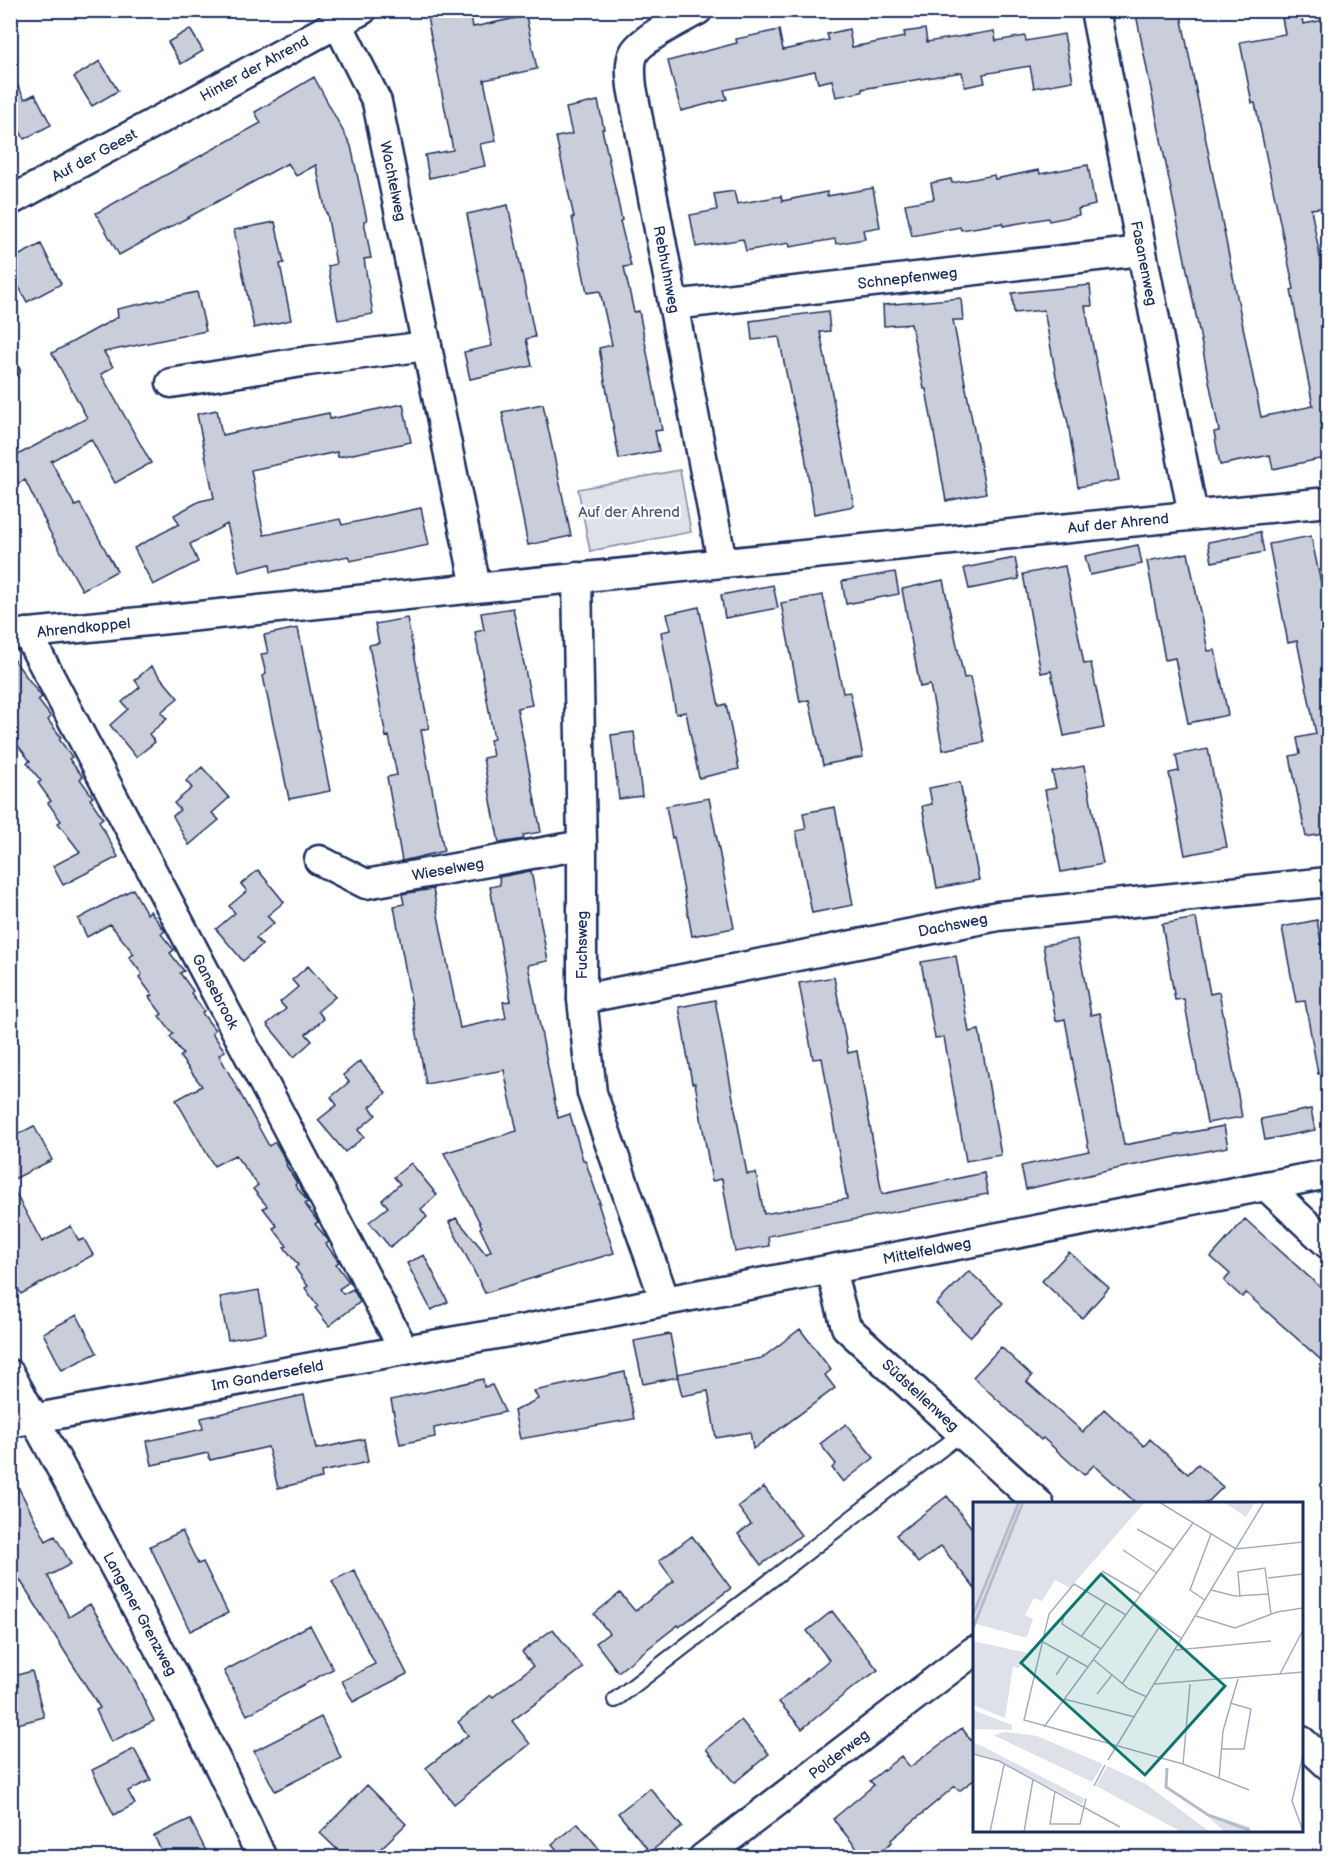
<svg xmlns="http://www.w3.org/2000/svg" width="1339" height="1868" font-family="'Balsamiq Sans',sans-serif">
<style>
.green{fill:#dee1e7;stroke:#7c88a2;stroke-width:1.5}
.building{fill:#caceda;stroke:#1b2f5e;stroke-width:1.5}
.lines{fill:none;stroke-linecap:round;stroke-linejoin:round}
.service-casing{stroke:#1b2f5e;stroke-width:18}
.minor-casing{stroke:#1b2f5e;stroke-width:33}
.service{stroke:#fff;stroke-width:14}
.minor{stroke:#fff;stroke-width:28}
.labels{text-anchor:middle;stroke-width:4.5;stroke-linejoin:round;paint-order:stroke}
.street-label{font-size:15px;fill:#1b2f5e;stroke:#fff}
.park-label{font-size:15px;fill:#4c5c80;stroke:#fff}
.inset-river{fill:none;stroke:#b5bbca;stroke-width:3}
.inset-road{fill:none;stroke:#a4acbf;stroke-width:1.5}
.view{fill:#0f766e;fill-opacity:0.15;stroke:#0f766e;stroke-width:3}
.inset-edge{fill:none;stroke:#1b2f5e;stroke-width:3}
</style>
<rect width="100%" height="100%" fill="#fff"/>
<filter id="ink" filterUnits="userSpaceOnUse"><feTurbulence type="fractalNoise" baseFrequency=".0167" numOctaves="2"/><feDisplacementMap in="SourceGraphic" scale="12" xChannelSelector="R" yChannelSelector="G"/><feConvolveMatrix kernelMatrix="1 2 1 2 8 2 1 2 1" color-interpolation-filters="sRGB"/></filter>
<g filter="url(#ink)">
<path class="green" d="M680,470L691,532L590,551L578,489Z"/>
<path class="building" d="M462,10H470L473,27L526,16L537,69L484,80L496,141L480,144L485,166L429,178L425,155L453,150L427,17Z
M1152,10H1180L1261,417L1313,406L1291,290L1294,289L1255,103H1252L1240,42L1285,34L1282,18L1301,14L1303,24L1324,20L1329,43V207L1311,209L1329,305V457L1273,469L1270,455L1220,465L1214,432L1219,431L1136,14Z
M190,29L203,51L181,64L168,42Z
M849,29L852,47L905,37L904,32L925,29L927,42L994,31L996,41L1025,36L1026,41L1064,34L1073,81L1034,88L1030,66L983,74L985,83L965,87L962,72L862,89V92L836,97L832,80L818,83L815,71L724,90L727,99L681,111L668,61L737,43L736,39L779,30L783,50L829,40L827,34Z
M100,61L118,91L92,106L74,77Z
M10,72L25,99L35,94L51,125L24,139L10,112Z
M314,77L351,146L367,220L364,221L371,258L364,259L373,314L338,320L328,266L336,264L327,213H326L316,165L296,176L288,163L119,255L96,213L261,123L255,112Z
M598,101L604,129H602L622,220L620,221L631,266L624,267L634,312L639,311L662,430L655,431L659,451L619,459L599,348L612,345L600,291L587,293L572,217H574L556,137L572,134L566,108Z
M1088,165L1095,205L1078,209L1079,215L1049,221L1048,218L1003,226V223L961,230L960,227L912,236L905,204L934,199L931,183L951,179L952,183L994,175L995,179L1039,170L1040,174Z
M873,188L880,227L863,230L865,239L836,244L835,239L790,247L789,243L746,251L743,239L696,247L690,215L717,210L714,194L734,191L737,204L781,196L782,201L827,192V196Z
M508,205L535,337L526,339L532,366L470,379L464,352L492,346L467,214Z
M275,222L284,263L280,264L291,320L254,328L234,230Z
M41,244L61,284L27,302L10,270V260Z
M1090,285L1092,306H1085L1119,480L1078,487L1068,423L1056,376L1044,310L1014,313L1012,293Z
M197,292L206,331L104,352L113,367L101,374L151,463L115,483L91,439L51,461L75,506L80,504L117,571L82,590L45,523H46L25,480L10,487V459L87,418L52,353L118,317L117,309Z
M961,298L963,320H953L986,493L946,501L926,389H924L911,324L884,326L883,305Z
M828,311L830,331L820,332L854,506L814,514L804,449L792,402L779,337L752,340L750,321Z
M403,404L411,442L338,457L337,452L251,470L264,535L340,519L342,525L421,508L429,545L350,561L348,556L271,572L270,564L239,572L227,524L190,544L198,562L153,585L134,548L179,524L174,515L200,501L214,498L197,414L217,410L222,435L329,413L330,419Z
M543,404L571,536L528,545L502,412Z
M1260,532L1264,552L1212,562L1208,542Z
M1311,536L1329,621V833L1306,837L1290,756L1300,754L1297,738L1316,734L1297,641L1288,643L1269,544Z
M1138,545L1142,564L1090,575L1085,556Z
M1188,553L1208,651L1215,650L1228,715L1188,723L1175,658L1165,660L1147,561Z
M1015,558L1019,579L969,589L964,568Z
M1065,566L1084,664L1091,663L1104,728L1064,736L1051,671L1041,673L1023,574Z
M895,572L899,594L846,604L842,581Z
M943,580L964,678L970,677L984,742L943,750L930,685L920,687L902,589Z
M773,585L778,608L725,618L721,595Z
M823,595L843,693L850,692L863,757L823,765L809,700L800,702L781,603Z
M699,607L719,706L726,704L739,769L699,778L686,712L676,714L661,632L671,630L667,614Z
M513,608L532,705L517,708L541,832L523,835L524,839L499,843L483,758L493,756L490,740L494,739L475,632L484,630L481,613Z
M407,618L429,728L421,730L444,851L402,861L387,777L397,775L389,736L386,737L369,645L379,643L375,624Z
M298,628L330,791L289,799L263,676L266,674L261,654L268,653L264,635Z
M10,655L42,697L38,700L51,717L48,720L61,737L59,739L72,757L69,759L83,777L80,779L93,797L90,799L103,818L99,821L118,857L63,885L53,866L80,852L58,823L61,821L48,803L51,801L38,783L41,781L27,763L30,761L10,735Z
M151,666L178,698L161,712L167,719L149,734L155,742L136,757L110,725L128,709L122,702L140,687L135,680Z
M634,732L642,796L619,799L611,735Z
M1208,749L1227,847L1185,855L1169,773L1179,771L1176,755Z
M1084,766L1103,864L1061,872L1045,790L1056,788L1052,772Z
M202,767L229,798L212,813L219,820L189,845L173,816L180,810L174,803L192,788L186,781Z
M960,782L979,880L937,888L922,806L932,804L929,788Z
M709,798L734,928L692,936L674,837L672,838L666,806Z
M835,807L853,905L812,913L796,831L806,829L803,813Z
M258,870L284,902L267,916L274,923L256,938L262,945L243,961L216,929L235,913L229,906L247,891L241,884Z
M531,871L548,961L528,965L558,1118L570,1114L583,1160H585L600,1203H598L614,1253L485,1293L449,1222L456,1218L486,1254L491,1251L480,1228L482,1227L444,1153L517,1131L504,1070L426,1084L394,906L404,904L402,894L433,889L460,1028L506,1018L503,1002L511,1001L490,887L500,885L499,877Z
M133,889L147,914L150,911L165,931L161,934L174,950L170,953L184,971L180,973L193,991L191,993L204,1011L202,1013L215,1030L212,1033L225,1051L219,1055L269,1146L275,1142L280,1150L287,1164L286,1165L297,1183L295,1185L308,1202L305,1204L318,1222L315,1224L328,1240L329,1242L326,1244L339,1262L336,1264L349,1282L339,1289L343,1294L353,1289L360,1302L329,1326L315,1308L318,1306L305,1288L308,1286L295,1268L298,1265L284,1247L287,1246L273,1228L277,1226L263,1208L267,1206L253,1189L258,1185L235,1155L214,1166L176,1100L202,1086L180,1057L183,1054L170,1037L173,1034L159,1016L162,1014L149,997L152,995L139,977L142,974L129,957L134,954L110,924L87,937L78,919Z
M1196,918L1210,994L1219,992L1242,1117L1207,1123L1184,999L1175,1000L1162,924Z
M1317,920L1329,984V1073L1318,1074L1305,1001L1296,1002L1282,927Z
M1077,939L1091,1015L1100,1013L1124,1145L1224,1126L1228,1147L1125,1167L1026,1189L1021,1166L1089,1151L1065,1019L1056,1021L1043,945Z
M956,956L969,1032L979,1030L1001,1155L966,1161L944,1037L935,1038L921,962Z
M308,966L335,997L318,1011L324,1019L306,1034L312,1041L294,1057L267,1024L286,1009L280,1002L298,987L292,980Z
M834,977L848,1053L857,1051L882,1194L984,1173L988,1194L768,1236L769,1246L735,1252L722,1179L712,1181L695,1083H692L679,1007L715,1000L747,1174L756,1173L764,1214L847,1199L822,1058L813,1059L799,983Z
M360,1061L386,1093L370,1107L376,1115L358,1130L364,1137L345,1152L318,1120L337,1105L331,1097L349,1082L343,1075Z
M1311,1109L1315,1130L1265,1140L1261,1119Z
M34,1126L52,1160L10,1181V1138Z
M411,1163L437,1195L421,1209L427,1217L390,1247L369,1222L388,1207L382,1200L400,1184L394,1177Z
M10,1183L42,1242L71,1226L79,1241L84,1239L93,1255L21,1294L10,1273Z
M1245,1219L1329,1295V1367L1246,1293L1242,1297L1224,1281L1230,1274L1211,1257Z
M1069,1252L1109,1288L1082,1318L1042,1281Z
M424,1255L448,1302L431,1310L407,1263Z
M969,1271L1003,1303L970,1337L936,1304Z
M259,1290L266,1333L228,1340L220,1297Z
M77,1315L97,1353L62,1370L43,1333Z
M800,1329L831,1370L825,1375L835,1388L753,1449L750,1432L716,1438L708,1391L682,1396L677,1374L762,1358Z
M670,1334L678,1377L643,1384L634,1341Z
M1001,1347L1032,1376L1027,1382L1083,1432L1104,1409L1144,1446L1150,1439L1188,1474L1198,1464L1223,1487L1207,1503H1136L1094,1465L1084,1475L1043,1438L1041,1440L1015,1416L973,1377Z
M625,1372L634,1419L520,1439L514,1411L538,1399L534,1391Z
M483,1379L484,1387L492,1385L505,1412L434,1428L435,1437L400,1444L391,1400Z
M304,1395L316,1449L364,1439L368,1462L321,1472L322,1478L278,1488L268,1447L210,1460L208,1453L152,1465L147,1441L203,1429L201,1418Z
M846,1424L874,1458L843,1482L832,1468L836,1464L820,1444Z
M10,1471L46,1541L55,1536L71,1564L48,1576L69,1617L90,1604L127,1664L154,1721L111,1742L96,1710L100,1708L10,1564Z
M764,1487L801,1535L761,1565L738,1534L751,1524L738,1507Z
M947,1496L975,1532V1589L941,1546L918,1563L896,1535Z
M182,1531L198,1564L203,1562L228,1613L190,1631L150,1546Z
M692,1536L731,1588L679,1627L678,1625L618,1672L596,1643L609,1633L594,1614L620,1593L635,1611L674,1581L659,1561Z
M354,1570L407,1674L353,1702L342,1681L375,1664L332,1581Z
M832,1611L878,1670L851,1689L802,1729L779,1702L829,1660L807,1631Z
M310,1625L333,1669L247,1715L224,1671Z
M553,1629L583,1668L512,1721L530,1744L454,1804L426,1768L468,1735L458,1722L491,1695L493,1697L533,1666L522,1652Z
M32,1671L44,1717L10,1726V1677Z
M321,1717L341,1758L275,1791L254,1751Z
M741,1720L769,1754L734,1783L706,1749Z
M962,1728L975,1746V1779L959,1791L955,1786L891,1840L892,1842L873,1857H864L833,1819L874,1785L870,1781L901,1756L910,1767Z
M134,1749L151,1780L128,1791L135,1804L114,1815L92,1770Z
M367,1785L406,1824L372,1857H345L320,1833Z
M650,1788L682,1827L650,1852L618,1813Z
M190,1819L209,1857H165L154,1836Z
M578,1823L606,1857H563L552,1844Z"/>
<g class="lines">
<defs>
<path id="service" d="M10,368L12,371
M615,1700L962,1433"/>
<g id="minor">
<path id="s1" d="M698,10C682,19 642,38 634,53C629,63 631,76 632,87L722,562"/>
<path id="s2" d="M1095,10L1193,515"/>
<path id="s3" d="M338,24L377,102L476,587"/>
<path id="s4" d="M10,201L362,10"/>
<path id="s5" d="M673,305L1141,251"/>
<path d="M171,383L308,361L427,346"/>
<path d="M577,577L582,845V999L592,1093L665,1301"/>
<path id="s6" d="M27,633L404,1350"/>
<path id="s7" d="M10,635L1328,502"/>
<path id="s8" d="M319,860L366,884L582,845"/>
<path id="s9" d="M582,999L998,916L1328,882"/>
<path d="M1266,1186L1328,1244"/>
<path id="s10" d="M831,1270L846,1327L1039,1504"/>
<path id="s11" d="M10,1374L172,1673L222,1772L262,1858"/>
<path id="s12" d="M10,1423L404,1350L526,1329L665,1301L1328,1174"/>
<path d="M1302,1741L1328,1765"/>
<path id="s13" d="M703,1858L974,1651"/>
</g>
</defs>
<use href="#service" class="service-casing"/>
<use href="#minor" class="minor-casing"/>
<use href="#service" class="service"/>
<use href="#minor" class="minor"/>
</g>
</g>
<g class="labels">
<g class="street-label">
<text dy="5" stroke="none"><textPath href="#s4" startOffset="278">Hinter der Ahrend</textPath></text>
<text dy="5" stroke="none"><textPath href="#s4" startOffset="96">Auf der Geest</textPath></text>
<text dy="5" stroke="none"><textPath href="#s3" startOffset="168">Wachtelweg</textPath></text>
<text dy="5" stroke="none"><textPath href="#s2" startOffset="258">Fasanenweg</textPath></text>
<text dy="5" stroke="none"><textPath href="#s1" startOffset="298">Rebhuhnweg</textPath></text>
<text dy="5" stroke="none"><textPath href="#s5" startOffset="236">Schnepfenweg</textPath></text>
<text dy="5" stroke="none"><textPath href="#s7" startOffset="1114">Auf der Ahrend</textPath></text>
<text dy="5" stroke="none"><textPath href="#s7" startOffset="74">Ahrendkoppel</textPath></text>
<text dy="5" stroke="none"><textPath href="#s8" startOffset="136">Wieselweg</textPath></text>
<text dy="5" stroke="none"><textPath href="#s9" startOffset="378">Dachsweg</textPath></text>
<text transform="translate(582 945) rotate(-90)" y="5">Fuchsweg</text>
<text dy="5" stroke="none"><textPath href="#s6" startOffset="405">Gansebrook</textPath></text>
<text dy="5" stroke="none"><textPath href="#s12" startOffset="933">Mittelfeldweg</textPath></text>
<text dy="5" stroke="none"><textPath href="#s12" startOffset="262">Im Gandersefeld</textPath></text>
<text dy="5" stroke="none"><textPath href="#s10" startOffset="160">Südstellenweg</textPath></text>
<text dy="5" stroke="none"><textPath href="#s11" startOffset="273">Langener Grenzweg</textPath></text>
<text dy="5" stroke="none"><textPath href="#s13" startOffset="171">Polderweg</textPath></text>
</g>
<g class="park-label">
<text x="629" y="517">Auf der Ahrend</text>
</g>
</g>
<g transform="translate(973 1502)">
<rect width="330" height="330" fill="#fff"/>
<path d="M0,0H48L43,14L50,0H172L97,86L82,78L69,99L61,96L52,113L60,117L54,135H50L0,121ZM251,0H282L273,15ZM0,139L54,151L46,166L40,165L32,216L0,203ZM0,208L39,223V228L0,227ZM33,230L64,234L130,262L119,280L20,233ZM0,241L9,244L112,297L109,302L26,259L0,252ZM134,264L173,282L237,330H209L123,284ZM230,310L277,325L278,330H252Z" fill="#dee1e7"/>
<path class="inset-river" d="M0,113L46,0M0,126L50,0M194,266L193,285L235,313L276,328"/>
<path class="inset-road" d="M186,0L263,47L330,40M164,27L201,48M150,48L184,71M129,69L168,92M295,76L330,72M238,88L262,94L296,92M113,89L91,113L89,122L128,147M267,95L265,70L292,66L298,112M232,98L217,88L238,32M161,102L209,137M153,113L101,82L76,112L51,218L210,262L276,288M223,114L262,126L304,110L330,106M108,135L133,101M70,140L115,165M203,148L298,139M121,158L156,187L174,195M307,172L330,128M83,173L96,154M149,182L187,124M182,182L330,170M124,192L139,173M91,197L162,215M71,225L220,21M248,247H271L278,207L257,201M0,252L26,259L147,325M330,253L319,299L330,329M135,258L291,0M210,262L217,182M246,277L250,229L265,177M121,284L132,263M82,289L77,322H107L113,297M17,330L31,263M51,330L60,277"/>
<path class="view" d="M128,72L252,184L172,273L48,161Z"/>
<rect width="330" height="330" class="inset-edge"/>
</g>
<rect width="1339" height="1868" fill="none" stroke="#fff" stroke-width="36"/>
<rect x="18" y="18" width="1303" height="1832" fill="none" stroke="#1b2f5e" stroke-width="2" filter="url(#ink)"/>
</svg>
